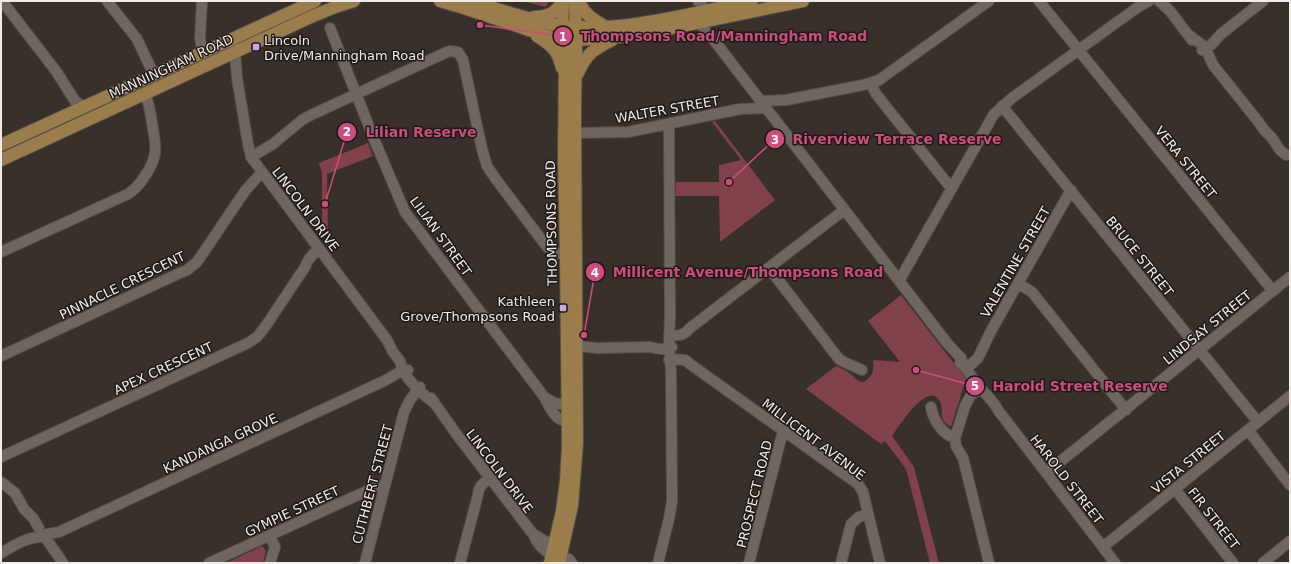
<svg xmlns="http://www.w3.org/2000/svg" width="1291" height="564" font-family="'DejaVu Sans',sans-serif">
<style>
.green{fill:#80414a}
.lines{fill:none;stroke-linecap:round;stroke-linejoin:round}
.minor-casing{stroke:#564f4b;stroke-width:12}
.major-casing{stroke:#564f4b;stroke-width:14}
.minor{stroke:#6f6660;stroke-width:10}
.major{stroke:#9b7d4c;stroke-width:12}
.poi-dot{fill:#c8a6ef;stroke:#1d1916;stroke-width:1.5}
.labels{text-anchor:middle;stroke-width:3;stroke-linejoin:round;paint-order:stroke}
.poi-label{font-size:13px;fill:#f2ece9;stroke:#1d1916;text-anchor:start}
.street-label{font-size:13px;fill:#f2ece9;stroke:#1d1916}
.leader{fill:none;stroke:#ce4d7e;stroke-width:1.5}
.callout-dot{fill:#ce4d7e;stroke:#1d1916;stroke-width:1.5}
.mark-label{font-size:12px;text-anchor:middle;font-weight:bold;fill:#fff}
.callout-label{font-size:14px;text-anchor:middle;font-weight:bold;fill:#ce4d7e;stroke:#1d1916;stroke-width:3;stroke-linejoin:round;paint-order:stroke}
</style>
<rect width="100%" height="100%" fill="#38302a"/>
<path class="green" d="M523,1H550L545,7Z
M715,121L775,200L720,242L719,196H675L676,182H719V165L741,160L712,122Z
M368,143L373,156L327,174L328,229L322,230V173L319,163Z
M901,295L966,379L951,427C936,417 945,413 940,402C929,378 898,428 892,436L914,467L939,563H930L906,469L885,441L881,444L806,389L836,366C840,368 844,369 848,372C855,376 861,390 871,375C874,371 874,365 873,360L900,362L868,321Z
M262,546L266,551L263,563H226Z"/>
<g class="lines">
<defs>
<path id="minor" d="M2,1L56,71L75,101L84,107
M107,1L137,39L154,75
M202,1L200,39L203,52
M698,1L706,10
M1039,1L1273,291
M1159,1L1170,11L1192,40
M698,22L713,39L947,343L961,358L964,366
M330,28L374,139L405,212L545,398C551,412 561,430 577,414L565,405L555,403L545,398
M1189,35L1205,47L1213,65L1257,120L1265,131L1272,138L1280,150L1286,155
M233,45L235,52L237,78L248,144L251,157L387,340L393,352L400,361L403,371L407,377L418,390L434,403
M1202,50L1211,45L1221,34L1263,1
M871,83L876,94L951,188
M761,101L786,100L863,85L879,80L989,1
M1002,106L1258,422
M575,133L628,132L740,109L766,108
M251,157L273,144L302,120L311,115L447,52L450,51L458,52L463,60L482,149L487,166L495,178L547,247L556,253L566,254
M1,252L128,194C136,189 140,184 145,176C159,155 156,147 152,123C150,113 150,103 144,93
M769,268L839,359L844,362L862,370
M899,281L994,114L1012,98L1138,7L1149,1
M1018,284L1029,290L1032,292L1126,410
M669,334C677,337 685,335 690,328L844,210
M576,346L597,348L650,347C657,349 665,350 672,347
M1,356L180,273L187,270L197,262L245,191L262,172
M669,360L672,359L685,360L690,364L858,484L863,492L880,563
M960,363C969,370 974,381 982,390C989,397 994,402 998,410L1115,563
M966,369L978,358L991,331L1071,190
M981,388L971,395L965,406L955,438L956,446L963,458L989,563
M431,398L457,435L533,534C537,544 542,550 552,555
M931,407C933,420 942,434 955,438
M1248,430L1290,485
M1,457L248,343L257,337L265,327L305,267C308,259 312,254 319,249
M1046,473L1290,277
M1,482L15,493L24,509L33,518L39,528
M1175,489L1233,563
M47,534L59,532L384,381L398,373L408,370
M533,534L545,541L554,544
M270,535L275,547L270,563
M45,537L63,563
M1103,547L1290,396
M1,553C12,547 25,538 39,537
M561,557L569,559L572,563
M209,563L369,490L385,484
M365,563L404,412L410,400L420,387
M460,563L478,495C478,487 483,484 489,478
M658,563L669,519L672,501L671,372L669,345L670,316L669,124
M749,563L783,431
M841,563L851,524L859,517L868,514
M1263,563L1290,541"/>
<path id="major" d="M440,1L464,8L541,34L554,38L576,40L619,37L672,28L803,1
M472,1C493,8 515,15 536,20C545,22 554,26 563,26C623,33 693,13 752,1
M579,1C584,15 594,20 606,27
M534,17C548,17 555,13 563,2
M537,36C552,45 558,51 562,68
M578,73C587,53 593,50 612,40
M1,145L315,1
M1,160L313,16L335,7L354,1
M550,563L562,511L566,481L568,446L566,254L564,163L565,50L562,26L563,1
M559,563L572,506L577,443L575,110L576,51L575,1"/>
</defs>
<use href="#minor" class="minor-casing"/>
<use href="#major" class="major-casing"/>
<use href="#minor" class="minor"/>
<use href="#major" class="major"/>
</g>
<g class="poi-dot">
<rect x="252" y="43" width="8" height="8" rx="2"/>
<rect x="559" y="304" width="8" height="8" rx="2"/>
</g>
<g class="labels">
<g class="poi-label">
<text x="264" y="45">Lincoln<tspan x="264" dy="15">Drive/Manningham Road</tspan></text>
<text x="555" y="306" text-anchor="end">Kathleen<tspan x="555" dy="15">Grove/Thompsons Road</tspan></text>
</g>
<g class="street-label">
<text transform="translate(171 66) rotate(-25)" y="5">MANNINGHAM ROAD</text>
<text transform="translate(667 109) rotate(-10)" y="5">WALTER STREET</text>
<text transform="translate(1186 162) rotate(51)" y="5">VERA STREET</text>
<text transform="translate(306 209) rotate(53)" y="5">LINCOLN DRIVE</text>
<text transform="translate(551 223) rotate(-91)" y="5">THOMPSONS ROAD</text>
<text transform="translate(441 236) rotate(54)" y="5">LILIAN STREET</text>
<text transform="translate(1140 256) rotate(51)" y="5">BRUCE STREET</text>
<text transform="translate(1015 262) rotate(-60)" y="5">VALENTINE STREET</text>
<text transform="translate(122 285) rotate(-26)" y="5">PINNACLE CRESCENT</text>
<text transform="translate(1207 327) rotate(-39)" y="5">LINDSAY STREET</text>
<text transform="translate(163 368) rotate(-25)" y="5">APEX CRESCENT</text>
<text transform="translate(814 439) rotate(37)" y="5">MILLICENT AVENUE</text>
<text transform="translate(220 443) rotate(-25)" y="5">KANDANGA GROVE</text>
<text transform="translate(1188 462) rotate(-39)" y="5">VISTA STREET</text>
<text transform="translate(500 471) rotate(53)" y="5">LINCOLN DRIVE</text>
<text transform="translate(1067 479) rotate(52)" y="5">HAROLD STREET</text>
<text transform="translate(372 484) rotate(-75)" y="5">CUTHBERT STREET</text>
<text transform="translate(754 494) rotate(-76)" y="5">PROSPECT ROAD</text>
<text transform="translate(292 511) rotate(-25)" y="5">GYMPIE STREET</text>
<text transform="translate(1214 518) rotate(52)" y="5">FIR STREET</text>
</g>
</g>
<path class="leader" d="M480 25L563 36M325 204L347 132M729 182L775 139M584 335L595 272M916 370L975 386"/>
<g class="callout-dot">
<circle cx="480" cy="25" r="4"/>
<circle cx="325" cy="204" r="4"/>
<circle cx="729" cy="182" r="4"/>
<circle cx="584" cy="335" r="4"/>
<circle cx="916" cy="370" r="4"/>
<circle cx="563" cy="36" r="10"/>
<circle cx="347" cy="132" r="10"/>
<circle cx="775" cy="139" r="10"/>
<circle cx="595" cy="272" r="10"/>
<circle cx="975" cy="386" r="10"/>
</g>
<g class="mark-label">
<text x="563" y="41">1</text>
<text x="347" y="136">2</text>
<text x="775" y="144">3</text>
<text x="595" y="277">4</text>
<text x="975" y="390">5</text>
</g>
<g class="callout-label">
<text x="724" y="41">Thompsons Road/Manningham Road</text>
<text x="421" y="137">Lilian Reserve</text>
<text x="897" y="144">Riverview Terrace Reserve</text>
<text x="748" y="277">Millicent Avenue/Thompsons Road</text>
<text x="1080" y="391">Harold Street Reserve</text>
</g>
<rect width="1291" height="564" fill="none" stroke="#f2ece9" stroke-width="4"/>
</svg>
